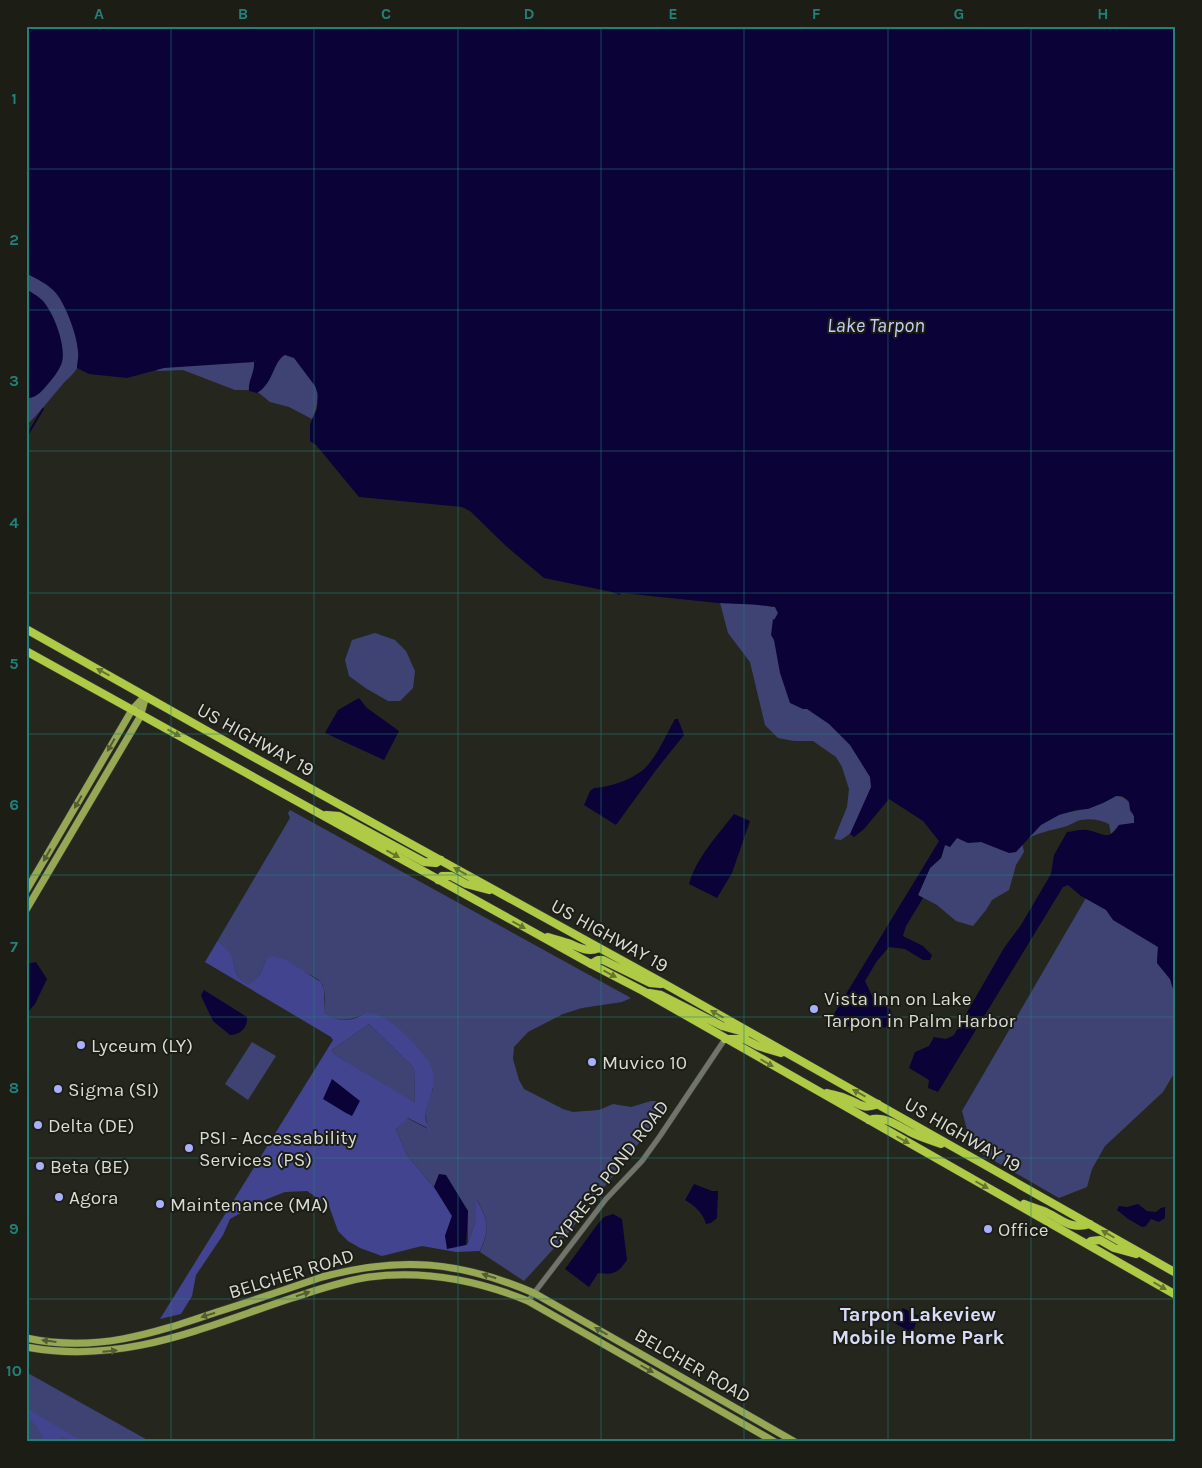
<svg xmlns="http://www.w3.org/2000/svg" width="1202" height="1468" font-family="Karla,sans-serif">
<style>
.green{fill:#3f4374}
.forest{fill:#424490;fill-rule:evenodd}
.water{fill:#0b0238}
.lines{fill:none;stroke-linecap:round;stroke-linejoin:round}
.stream{stroke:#0b0238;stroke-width:2}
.minor-casing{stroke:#43453e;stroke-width:6}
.major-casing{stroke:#43453e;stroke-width:8}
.highway-casing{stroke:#43453e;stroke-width:9}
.minor{stroke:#71746a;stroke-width:5}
.major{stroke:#96a854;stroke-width:7}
.highway{stroke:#afcb46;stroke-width:8}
.oneway{fill:#66742e}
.oneway2{fill:#535c32}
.grid{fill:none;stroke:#238078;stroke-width:1;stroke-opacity:0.55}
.poi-dot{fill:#a8b0fc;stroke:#1c1e16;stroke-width:2}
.labels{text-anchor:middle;stroke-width:4;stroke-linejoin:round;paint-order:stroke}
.street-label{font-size:19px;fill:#d9dbd6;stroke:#1c1e16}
.poi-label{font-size:19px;fill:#d9dbd6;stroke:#1c1e16;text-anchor:start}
.water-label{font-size:20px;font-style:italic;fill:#c7cdf8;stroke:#1c1e16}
.neighbourhood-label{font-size:20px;font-weight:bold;fill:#d8dcf9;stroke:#1c1e16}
.neatline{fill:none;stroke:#238078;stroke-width:2}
.grid-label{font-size:16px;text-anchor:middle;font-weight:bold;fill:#238078}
</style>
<rect width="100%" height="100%" fill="#25271f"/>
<path class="green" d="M26,273C36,279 48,283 55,292C67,305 84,351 77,368C74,374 66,380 62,385C50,399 39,413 26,426Z
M283,352L308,362C315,385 323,396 312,419L289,407L270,402L259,393L252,390H235L183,370L158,371L143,364Z
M719,599L747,600L759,605L775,607L782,621L780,623L773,619L817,704L883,774L855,830L841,840L834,839L847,807L849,789L842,767L836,757L813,741H794L778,738L765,725L750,662L728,633Z
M375,633L395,640L406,651L415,671L413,688L400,701H388L367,689L349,676L345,660L352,640Z
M1116,796C1130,796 1133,810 1135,822L1134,823L1119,825L1111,834L1109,824C1101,820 1090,818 1081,820C1076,821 1072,824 1067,826C1050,831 1037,832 1022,842L1024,852L1016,865L1009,890L992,900L986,910L973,926L956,921L937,905L918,895L930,868L941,858L949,832C975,827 1000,822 1026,818C1059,813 1087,813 1116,796Z
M290,810L631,998L622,1002L582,1008L563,1014L528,1032L514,1047L513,1059L519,1080L524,1089L563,1109L573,1112L599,1110L613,1104L631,1107L651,1101H664L666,1103L660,1116L569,1232L524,1281L480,1252C490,1229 489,1221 477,1200L476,1220L468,1242V1211L439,1174L434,1187L407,1155L396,1129L407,1118L428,1129C424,1112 426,1105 433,1089L366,1013C351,1020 338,1024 324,1012C324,1004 327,988 320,981C311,972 279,964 266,960L259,976L250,986C230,975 238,966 229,953C226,948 221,944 218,940L290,818L288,813Z
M1090,891L1158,947L1157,963L1170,979L1176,998V1032L1173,1059L1176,1070L1163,1092L1105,1146L1092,1169L1087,1187L1059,1198L972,1148L962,1111Z
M369,1024L414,1068L415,1104L334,1054L332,1050Z
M252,1042L276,1056L248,1100L225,1084Z
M26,1372L151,1442H26Z"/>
<path class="forest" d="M218,940C221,944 226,948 229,952C238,966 230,975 249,985L259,976L266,960L272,956L286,960L321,982L324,989V1012C334,1020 344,1022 356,1018C359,1017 363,1013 366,1013C387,1011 417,1045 428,1061C447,1090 412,1108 432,1133L426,1127L408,1118L396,1129L407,1155L438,1192L452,1216L445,1236L467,1245L476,1220V1199C489,1221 490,1228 480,1251L456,1252L422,1246L382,1256L360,1248L348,1241L338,1231L329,1206L307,1191L285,1192L262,1201L230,1219L223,1235L196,1275L192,1296L181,1314L160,1319L333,1040L331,1037L205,962ZM369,1024L414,1068L415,1103L334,1054L332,1050Z
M26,1408L83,1442C75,1442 69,1438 61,1437L54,1442H45L37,1426L26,1417Z"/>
<path class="water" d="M26,26H1176V998L1170,979L1157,963L1158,947L1113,920L1106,910L1081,896L1068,885L1063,887L938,1092L928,1088L929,1080L909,1068L915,1052L929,1046L934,1037L946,1039L954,1035L1004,948L1021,925L1051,874L1054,855L1067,832C1073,832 1079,829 1087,830C1102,832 1108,843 1119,825L1134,823V816L1130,810L1129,801L1122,796H1116L1103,803L1088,809L1076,810L1059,815L1041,825L1016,852L1009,853L981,842L968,843L957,838L950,847L945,845L941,858L930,868L918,895L923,898L906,926L903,936L923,946L932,955L930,960H923L905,949L889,947L877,961L865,981L874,1000L890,1009L893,1017L885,1028L867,1019L855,1023L851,1028L832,1017L939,841L923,821L889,799L864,829L854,837L850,834L871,787L870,777L850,745L829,724L807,709H803L790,703L780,673L774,640L771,635L773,619L774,620L778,613L775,607C756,604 737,604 718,603C686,600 654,596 622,593L619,595L612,592L544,578L506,546L470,511L462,507L359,497L316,445L310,441V424L317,409L318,394L315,386L294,358L285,355C273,361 274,383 257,393L249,391C248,380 255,372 254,362L164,368L127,378L89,374L77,368C77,363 79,357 78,352C78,337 66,305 56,293C48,284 37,279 26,273Z
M26,289C31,292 38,296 42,300C54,312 68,350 61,365C58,372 53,378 48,384C42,391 36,399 26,398Z
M359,698L367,708L399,731L384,760L325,733L338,710Z
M675,719H678L684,735L656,770L616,825L584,805L590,791L594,788C611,787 635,779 647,766C658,754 667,733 675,719Z
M734,814L750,821L732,873L717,898L689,884C696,858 718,835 734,814Z
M36,962L47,979L35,1004L26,1014V964Z
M204,990L247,1017C248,1028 240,1035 230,1035L213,1021L202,998L201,995Z
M332,1079L360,1101L352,1116L346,1113L323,1099Z
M439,1174L446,1175L468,1211L466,1245L447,1249L445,1236L452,1216L434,1187Z
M694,1184L712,1191H718L717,1218L711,1223L706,1224C703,1213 695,1206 685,1200Z
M1138,1204L1147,1211L1156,1212L1161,1208L1165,1207V1218L1159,1222L1151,1219L1146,1226L1142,1227L1128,1219L1117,1210L1119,1206L1127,1207Z
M613,1214L622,1219L627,1260C618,1273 614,1275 598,1273L589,1287L565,1269L597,1225L604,1217Z
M903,1308L919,1316L912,1333L893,1322Z"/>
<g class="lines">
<path class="stream" d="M26,437L43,409"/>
<defs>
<path id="minor" d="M528,1301L606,1199L642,1161L660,1136L725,1039"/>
<path id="major" d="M26,891L132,710L145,696
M26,910L140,717L146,696
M26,1338C95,1353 152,1334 217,1312C252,1301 287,1289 322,1277C400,1256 460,1261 534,1293L795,1442
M26,1347C124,1365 201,1328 292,1298C317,1290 342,1281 369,1277C423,1270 477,1280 528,1301L775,1442"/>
<path id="highway" d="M26,629L248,754L663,983L1176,1273
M26,651L591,964L643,991L1176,1295
M326,815L339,816L424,862L436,863L441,860
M438,880L442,876H451L466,884L489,890
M548,937C555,939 562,941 568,943C579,947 587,953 599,948
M591,964L598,960H603L650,983L661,984
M649,993L661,995L722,1026L747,1033
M725,1039H744L758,1046L781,1053
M827,1093C834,1095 841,1096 847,1099C861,1104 862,1110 878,1104
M869,1120C886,1115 899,1127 914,1134C923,1138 932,1141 941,1144
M1024,1204C1031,1207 1039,1209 1046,1212C1063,1220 1070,1230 1090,1224
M1087,1244L1091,1241L1100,1240L1114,1248L1136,1254"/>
</defs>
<use href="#minor" class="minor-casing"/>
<use href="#major" class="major-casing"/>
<use href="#highway" class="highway-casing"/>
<use href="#minor" class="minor"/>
<use href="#major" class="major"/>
<use href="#highway" class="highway"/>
</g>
<defs><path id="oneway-solid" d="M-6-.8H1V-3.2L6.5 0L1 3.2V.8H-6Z" transform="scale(1.25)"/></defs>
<g class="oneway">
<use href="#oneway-solid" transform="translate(103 672) rotate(-151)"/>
<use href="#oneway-solid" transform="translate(174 733) rotate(29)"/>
<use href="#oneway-solid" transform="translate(393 854) rotate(29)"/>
<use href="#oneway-solid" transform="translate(460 871) rotate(-151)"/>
<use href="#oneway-solid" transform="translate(519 925) rotate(29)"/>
<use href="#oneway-solid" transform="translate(610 974) rotate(28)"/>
<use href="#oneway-solid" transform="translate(717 1014) rotate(-151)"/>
<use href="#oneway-solid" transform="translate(767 1063) rotate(30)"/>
<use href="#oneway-solid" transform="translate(859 1093) rotate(-151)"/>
<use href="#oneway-solid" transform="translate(903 1140) rotate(30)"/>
<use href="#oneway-solid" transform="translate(982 1185) rotate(30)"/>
<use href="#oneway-solid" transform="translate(1108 1234) rotate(-150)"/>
<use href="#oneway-solid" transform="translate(1160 1286) rotate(30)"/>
</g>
<g class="oneway2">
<use href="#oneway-solid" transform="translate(111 745) rotate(120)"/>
<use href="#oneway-solid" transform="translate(78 802) rotate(120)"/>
<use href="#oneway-solid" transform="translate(47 855) rotate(120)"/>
<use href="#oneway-solid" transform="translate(489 1276) rotate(-163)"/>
<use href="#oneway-solid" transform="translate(303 1294) rotate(-18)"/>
<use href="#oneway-solid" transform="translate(208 1315) rotate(162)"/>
<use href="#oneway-solid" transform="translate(601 1331) rotate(-150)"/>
<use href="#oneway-solid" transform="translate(49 1341) rotate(-173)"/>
<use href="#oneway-solid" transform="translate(110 1351) rotate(-5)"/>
<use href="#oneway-solid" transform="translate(647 1369) rotate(30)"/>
</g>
<path class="grid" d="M171,26V1442M314,26V1442M458,26V1442M601,26V1442M744,26V1442M888,26V1442M1031,26V1442M26,169H1176M26,310H1176M26,451H1176M26,593H1176M26,734H1176M26,875H1176M26,1017H1176M26,1158H1176M26,1299H1176"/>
<g class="poi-dot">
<circle cx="814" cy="1009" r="5"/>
<circle cx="81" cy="1045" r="5"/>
<circle cx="592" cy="1062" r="5"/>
<circle cx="58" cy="1089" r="5"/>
<circle cx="38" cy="1125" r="5"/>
<circle cx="189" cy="1148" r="5"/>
<circle cx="40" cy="1166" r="5"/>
<circle cx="59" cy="1197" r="5"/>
<circle cx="160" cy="1204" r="5"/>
<circle cx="988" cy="1229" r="5"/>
</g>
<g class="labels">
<g class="street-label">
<text transform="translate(256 739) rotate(29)" y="7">US HIGHWAY 19</text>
<text transform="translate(610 935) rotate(29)" y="7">US HIGHWAY 19</text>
<text transform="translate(963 1134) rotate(30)" y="7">US HIGHWAY 19</text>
<text transform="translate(608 1174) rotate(-52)" y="7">CYPRESS POND ROAD</text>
<text transform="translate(291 1273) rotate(-17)" y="7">BELCHER ROAD</text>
<text transform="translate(693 1365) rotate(30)" y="7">BELCHER ROAD</text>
</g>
<g class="poi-label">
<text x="824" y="1005">Vista Inn on Lake<tspan x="824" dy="22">Tarpon in Palm Harbor</tspan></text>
<text x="91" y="1052">Lyceum (LY)</text>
<text x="602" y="1069">Muvico 10</text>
<text x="68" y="1096">Sigma (SI)</text>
<text x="48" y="1132">Delta (DE)</text>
<text x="199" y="1144">PSI - Accessability<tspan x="199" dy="22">Services (PS)</tspan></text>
<text x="50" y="1173">Beta (BE)</text>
<text x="69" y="1204">Agora</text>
<text x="170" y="1211">Maintenance (MA)</text>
<text x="998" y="1236">Office</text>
</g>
<g class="water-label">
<text x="876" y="332">Lake Tarpon</text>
</g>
<g class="neighbourhood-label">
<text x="918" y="1321">Tarpon Lakeview<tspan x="918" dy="23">Mobile Home Park</tspan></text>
</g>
</g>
<rect width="1202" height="1468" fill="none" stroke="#1c1e16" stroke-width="55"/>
<rect x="28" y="28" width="1146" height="1412" class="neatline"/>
<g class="grid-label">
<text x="99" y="19">A</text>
<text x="243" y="19">B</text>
<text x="386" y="19">C</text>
<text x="529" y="19">D</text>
<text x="673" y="19">E</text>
<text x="816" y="19">F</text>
<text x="959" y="19">G</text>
<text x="1103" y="19">H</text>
<text x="14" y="104">1</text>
<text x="14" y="245">2</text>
<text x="14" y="386">3</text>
<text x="14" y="528">4</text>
<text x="14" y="669">5</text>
<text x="14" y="810">6</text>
<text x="14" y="952">7</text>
<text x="14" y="1093">8</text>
<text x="14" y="1234">9</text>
<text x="14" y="1376">10</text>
</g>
</svg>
